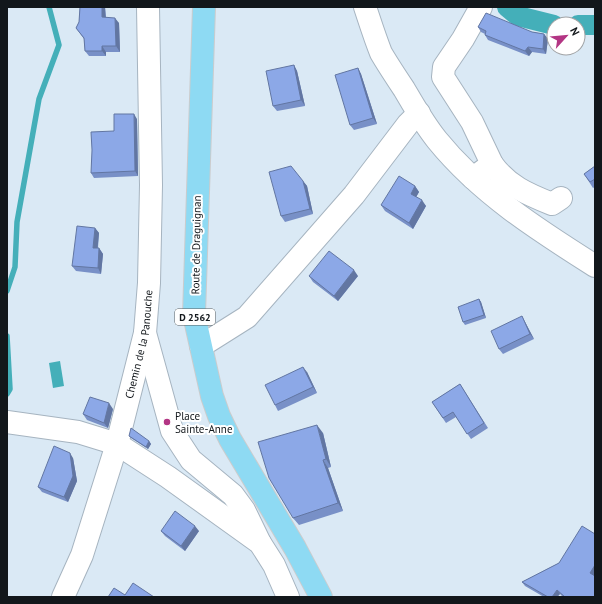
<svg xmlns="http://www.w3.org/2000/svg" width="602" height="604" font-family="'PT Sans',sans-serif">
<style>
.water{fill:#44afb9}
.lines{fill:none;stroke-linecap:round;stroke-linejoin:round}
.stream{stroke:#44afb9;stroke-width:5.5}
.canal{stroke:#44afb9;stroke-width:20}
.street-casing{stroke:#a6b4c0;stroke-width:24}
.primary-casing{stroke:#cbcccd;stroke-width:24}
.street{stroke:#fff;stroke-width:22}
.primary{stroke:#8edaf3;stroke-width:22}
.wall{fill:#7890c7}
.shaded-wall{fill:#6276a2}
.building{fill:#8ca8e7;stroke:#6276a2}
.poi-dot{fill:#b33584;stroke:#fff;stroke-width:1.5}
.labels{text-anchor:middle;stroke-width:4;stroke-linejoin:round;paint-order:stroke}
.shield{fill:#fff;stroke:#595d5f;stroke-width:1}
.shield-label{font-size:10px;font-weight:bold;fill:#12171b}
.street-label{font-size:11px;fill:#12171b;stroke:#fff}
.poi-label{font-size:11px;fill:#12171b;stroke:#fff;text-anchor:start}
</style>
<rect width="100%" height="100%" fill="#dae9f5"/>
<path class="water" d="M60,361L64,386L53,388L49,363Z"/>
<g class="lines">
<path class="stream" d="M7,291L15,267L17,222L39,99L59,45L49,7
M7,336L10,389L7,394"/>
<path class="canal" d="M507,7L518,16L554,25
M578,25H595"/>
<defs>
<g id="street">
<path d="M365,7C370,22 375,38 381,53C388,65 396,77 404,89C414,106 424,124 437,140C480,193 538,230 595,266"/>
<path d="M492,164C508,186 527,194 552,204L561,198"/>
<path d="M473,178L492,164L472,122L443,77L444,67L463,39L481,7"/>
<path d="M145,333L172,431L191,460L233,495L244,510L260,543"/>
<path d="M201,346L247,317L354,195L408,124L419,113"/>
<path d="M7,422L78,432L117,444L168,477L260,543L274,565L288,597"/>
<path id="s1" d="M63,597L82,555L117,444L145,333L149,283L151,185L148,7"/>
</g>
<path id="primary" d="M204,7L194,315L212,396L219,416L230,439L295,548L321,597"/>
</defs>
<use href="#street" class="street-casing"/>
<use href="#primary" class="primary-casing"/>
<use href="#street" class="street"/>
<use href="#primary" class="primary"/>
</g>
<path class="wall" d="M80,7H105L106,17L119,23L120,52H106V56H89L85,51L84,39L76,28L79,22Z
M478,27L532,32L544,34L548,39L546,54L532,52L529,56L488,40L485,35V34L481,32Z
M294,65L297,71L305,106L277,111L273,106Z
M358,68L361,74L377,124L354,130L350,125Z
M137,119L138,176L94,178L91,173Z
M595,166V187L593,188L584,174Z
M303,181L307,186L313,214L285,222L281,216Z
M415,186L419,192L416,197L426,206L413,229L385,211L381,205Z
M95,228L99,233L98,248H99L103,254L101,274L76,271L72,266Z
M309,276H358L338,301L313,282Z
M479,299L481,302L486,318L465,325L463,322Z
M522,316L525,322L534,339L503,354L499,349Z
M307,372L317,393L278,411L275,405Z
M460,384L488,428L471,439L456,417L446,423L432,402Z
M113,409L108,428L87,420L83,414Z
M323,433L331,467L328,468L343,511L299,525L293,518Z
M129,436L149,441L151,444L148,449L131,438Z
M73,458L77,481L68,502L42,492L38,487Z
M161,531H199L185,551L165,536Z
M595,534V573L594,575L595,576V597H563L560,594L557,597H544L525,586L522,582L559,563Z"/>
<path class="shaded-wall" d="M102,7H105L106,23L102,17Z
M115,18L119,23L120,52L116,46Z
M544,34L548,39L546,54L543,49Z
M102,46L106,52V56L102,51Z
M528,47L532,52L529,56L525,51Z
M294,65L297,71L305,106L301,100Z
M358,68L361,74L377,124L373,118Z
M134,114L137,119L138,176L135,171Z
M303,181L307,186L313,214L310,209Z
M415,186L419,192L415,199L411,194Z
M422,200L426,206L413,229L409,223Z
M95,228L99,233L97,253L93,248Z
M99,248L103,254L101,274L98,268Z
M354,270L358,276L338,301L334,296Z
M479,299L481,302L486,318L484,315Z
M522,316L525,322L534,339L530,334Z
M303,367L307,372L317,393L313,387Z
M109,403L113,409L108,428L104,423Z
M317,425L323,433L331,467L326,459Z
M149,441L151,444L148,449L146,447Z
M70,453L73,458L77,481L68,502L64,497Z
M323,460L328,468L343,511L338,503Z
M195,526L199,531L185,551L181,546Z
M595,565V573L593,577L590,573Z
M557,590L560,594L557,597H552Z"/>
<path class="building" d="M80,7H102V17L115,18L116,46H102V51H85L84,38L76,28L79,22Z
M486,13L532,32L544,34L543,49L528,47L525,51L485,35L486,31L478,27Z
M294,65L301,100L273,106L266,71Z
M358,68L373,118L350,125L335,75Z
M114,114H134L135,171L91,173L92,150L91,132L114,131Z
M291,166L303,181L310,209L281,216L269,172Z
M595,166V179L590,182L584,174Z
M399,176L415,186L411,194L422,200L409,223L381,205Z
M77,226L95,228L93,248H99L98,268L72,266Z
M329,251L354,270L334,296L309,276Z
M479,299L484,315L463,322L458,307Z
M522,316L530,334L499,349L491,331Z
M303,367L313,387L275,405L265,385Z
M460,384L484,423L467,434L453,412L443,418L432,402Z
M90,397L109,403L104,423L83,414Z
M317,425L326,459L323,460L338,503L293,518L269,478L258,442Z
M131,428L149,441L146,447L129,436Z
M54,446L70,453L73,476L64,497L38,487Z
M175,511L195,526L181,546L161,531Z
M582,526L595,534V565L590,573L595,576V595L593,597H565L557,590L552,597H548L522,582L559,563Z
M133,583L154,597H108L114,588L125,595Z"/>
<circle class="poi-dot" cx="167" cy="422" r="4"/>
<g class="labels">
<rect class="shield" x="175" y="309" width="40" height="16" rx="3"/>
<g class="shield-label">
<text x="195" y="321">D 2562</text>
</g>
<g class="street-label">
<text transform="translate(196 245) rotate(-89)" y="4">Route de Draguignan</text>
<text dy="4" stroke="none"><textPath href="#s1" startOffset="265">Chemin de la Panouche</textPath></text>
</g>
<g class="poi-label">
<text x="175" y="420">Place<tspan x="175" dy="13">Sainte-Anne</tspan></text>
</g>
</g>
<rect width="602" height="604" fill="none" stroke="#12171b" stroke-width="16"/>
<g transform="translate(566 36) rotate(63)"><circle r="19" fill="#ffffff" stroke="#a0a2a4"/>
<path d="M0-3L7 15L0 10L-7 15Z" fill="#b33584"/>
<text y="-6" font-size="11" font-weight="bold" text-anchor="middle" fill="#12171b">N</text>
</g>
</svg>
